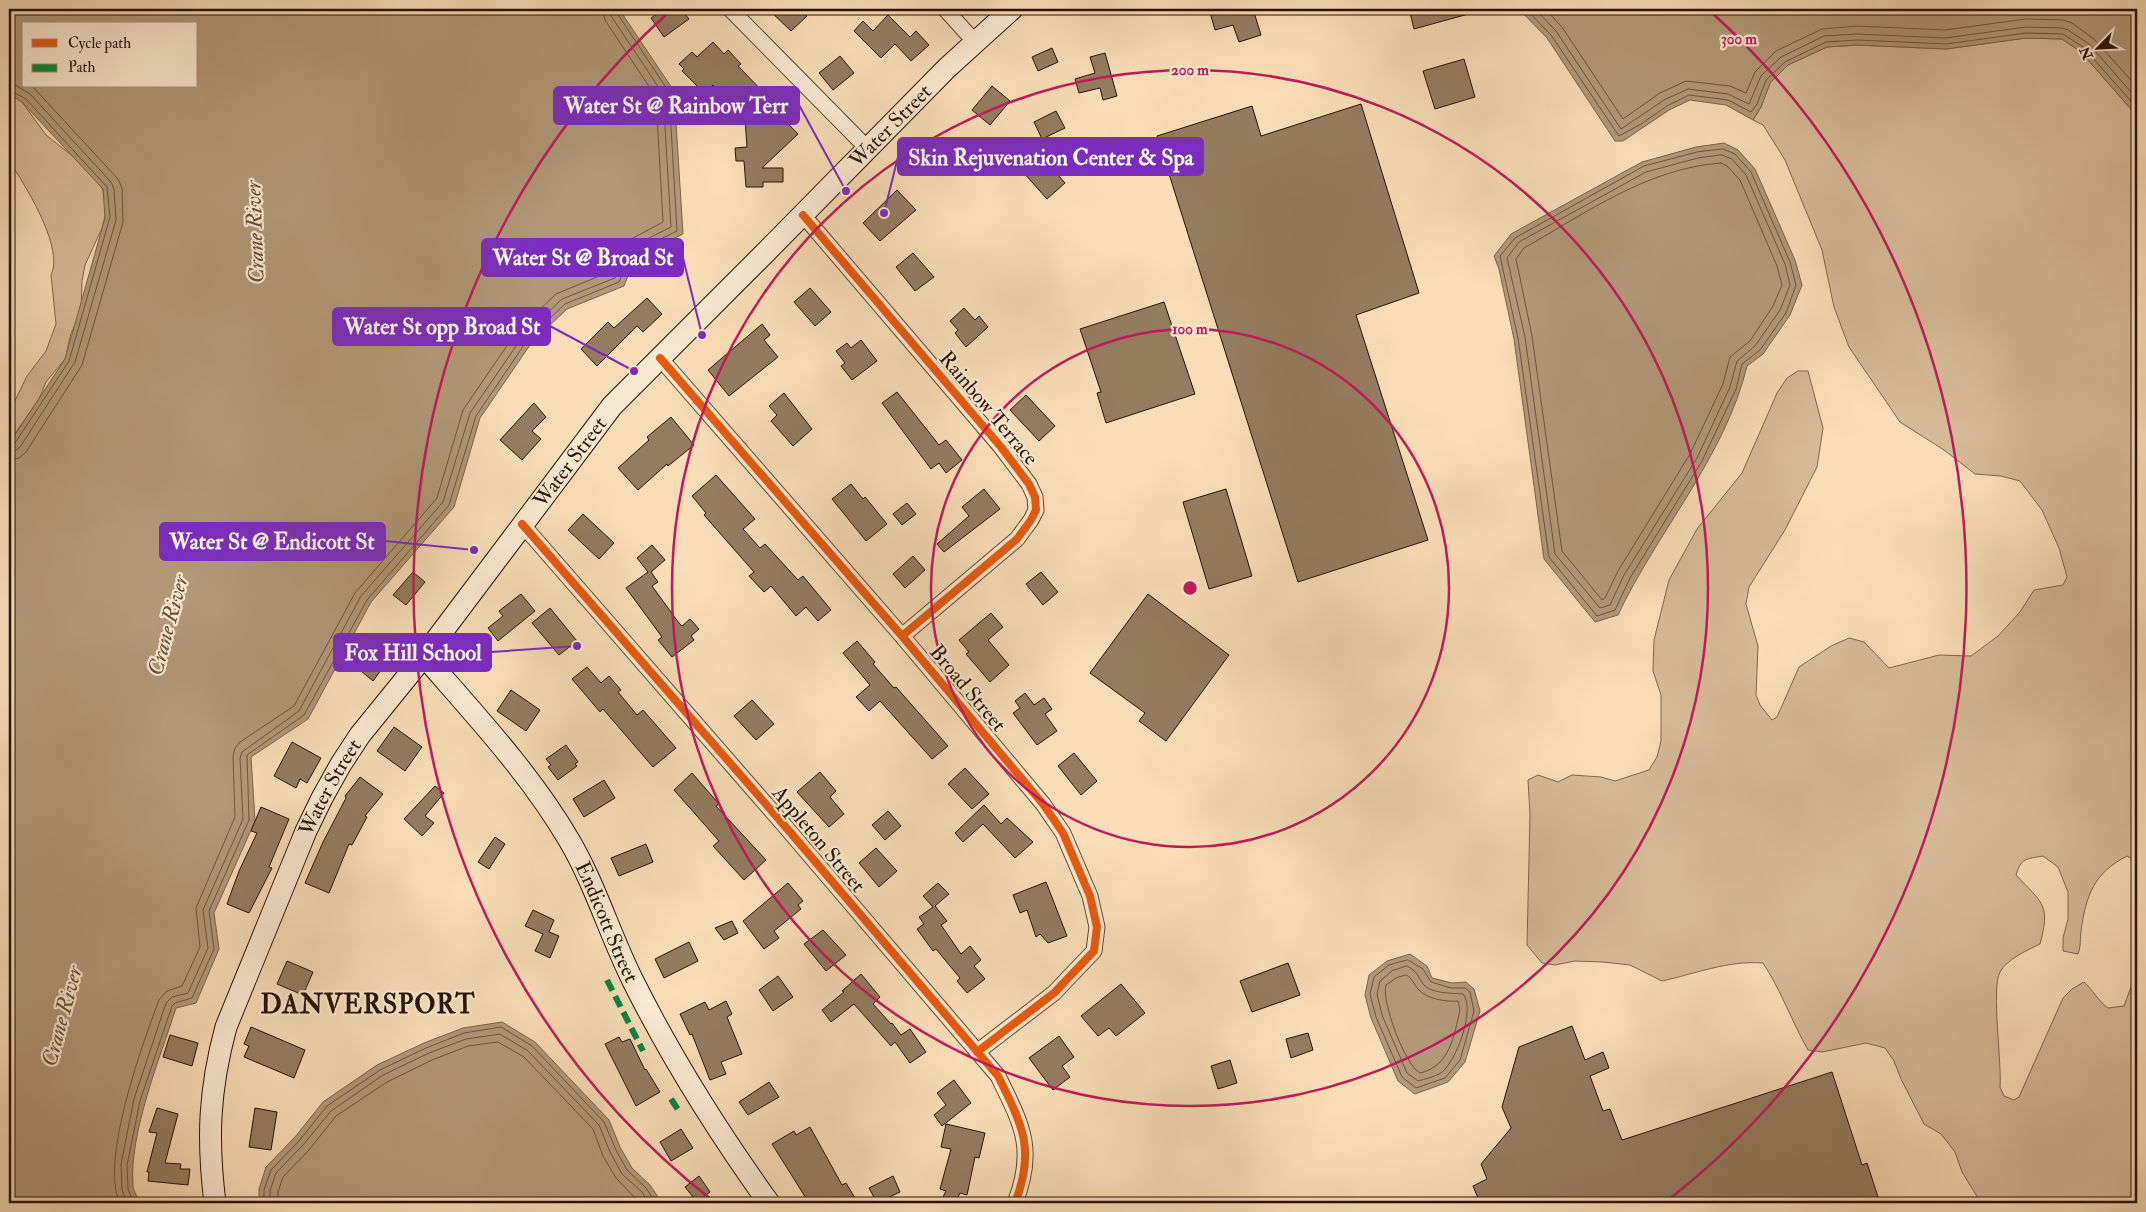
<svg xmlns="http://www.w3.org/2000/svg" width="2146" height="1212" font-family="'IM FELL Double Pica',serif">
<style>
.green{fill:#d5ba97;stroke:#7e664c}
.water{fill:#b19878;stroke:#7a6248;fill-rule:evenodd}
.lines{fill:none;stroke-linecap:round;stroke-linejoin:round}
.shore{stroke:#6c553c;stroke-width:1}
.building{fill:#947c5f;stroke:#281200}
.minor-casing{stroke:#5c452e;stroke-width:17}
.secondary-casing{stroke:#281200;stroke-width:23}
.minor{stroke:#fae9d0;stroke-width:15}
.secondary{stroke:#fae9d0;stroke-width:21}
.quiet{stroke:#00873e;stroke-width:6;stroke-dasharray:12 6;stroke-linecap:butt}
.cycleway-casing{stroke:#fae9d0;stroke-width:11}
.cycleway{stroke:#e8590c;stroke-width:8}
.ring{fill:none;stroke:#c2185b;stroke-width:2.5}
.labels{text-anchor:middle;stroke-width:4.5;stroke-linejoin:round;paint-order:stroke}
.street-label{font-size:21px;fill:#281200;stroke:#fae9d0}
.water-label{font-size:22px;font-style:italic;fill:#664e36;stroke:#fae9d0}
.district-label{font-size:26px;font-weight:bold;letter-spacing:1px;fill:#281200;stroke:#fae9d0}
.centre{fill:#c2185b;stroke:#fae9d0;stroke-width:2.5}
.ring-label{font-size:15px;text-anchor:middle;font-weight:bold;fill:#c2185b;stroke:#fae9d0;stroke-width:4.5;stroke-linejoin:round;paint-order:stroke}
.leader{fill:none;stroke:#7b2cbf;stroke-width:2}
.callout-dot{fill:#7b2cbf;stroke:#fae9d0;stroke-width:2}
.callout{fill:#7b2cbf;stroke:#7b2cbf;stroke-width:2}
.callout-label{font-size:22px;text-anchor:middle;font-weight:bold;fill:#fff}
</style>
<rect width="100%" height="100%" fill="#f8ddb6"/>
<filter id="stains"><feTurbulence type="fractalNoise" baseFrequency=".004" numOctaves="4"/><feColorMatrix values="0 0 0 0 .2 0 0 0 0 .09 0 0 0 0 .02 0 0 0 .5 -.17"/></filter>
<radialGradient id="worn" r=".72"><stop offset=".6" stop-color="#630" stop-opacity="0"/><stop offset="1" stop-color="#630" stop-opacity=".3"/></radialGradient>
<path class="green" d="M2026,38L2062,39L2081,52L2137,116V862L2127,856C2094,873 2086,895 2081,931C2080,939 2081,946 2078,954L2063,951V938L2068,919V892L2058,867L2043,856C2026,859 2021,858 2016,875C2042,903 2051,904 2040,944C2029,949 2006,960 2000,972C1991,989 2002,1063 2000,1087L2004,1096L2014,1100L2019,1097L2063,998L2072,989L2084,982C2093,990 2098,1001 2108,1008L2124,1006L2137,971V1203H1981L1962,1172L1955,1152L1941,1134L1924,1124L1901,1079L1894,1061L1885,1048L1866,1043L1822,1052L1808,1050C1792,1022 1781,990 1763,963C1729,960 1694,974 1662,981L1630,965L1603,962L1575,961L1555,965L1542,963L1527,945L1530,815L1528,780L1538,775L1558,782L1572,775L1601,777L1615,781L1649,770L1657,757L1661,741V695L1653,671L1654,640L1669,580L1697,529L1742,473L1777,393L1787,378L1798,371H1808L1823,428L1817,467L1785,530L1749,587L1746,604L1758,646L1756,695L1760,705L1772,720L1777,717L1799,667L1831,646L1849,638L1864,642L1889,668L1939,655L1971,656L1998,636L2020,612L2034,590L2063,585L2067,577L2059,548L2042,510L2020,481L2001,476L1975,474L1944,450L1900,422L1849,347L1834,307L1822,250L1785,160L1763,125L1753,120L1761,107L1770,83L1788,65L1827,47L1857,45L1946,49Z
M9,93L22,102L46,135L89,169L103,190L106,212L102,228L85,265L82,281L81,314L71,333L65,359L46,382L39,399L9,442V413L27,376L46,351L56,324L51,275C64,249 28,190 13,167L9,164Z"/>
<path class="water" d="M9,9H619L674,91L683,234L635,257L624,286L567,309L532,342L480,418L454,507L371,602L308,719L251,757L255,821L214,913L219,949L196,1003L176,1008C160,1058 129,1133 133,1185C133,1191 138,1197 139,1203H9V444L65,359L105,218L103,189L22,102L9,94ZM24,24H196V86H24Z
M1519,9H2137V116L2081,52L2062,39L2026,38L1946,49L1857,45L1827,47L1788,65L1770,83L1761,107L1753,120L1726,105L1690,100L1669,110L1623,141H1615L1547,38Z
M1724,143L1738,150L1755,169L1795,260L1802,285L1790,315L1763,354L1747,366C1725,457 1657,532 1618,615L1595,622L1544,559L1514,339L1499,269L1494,256L1511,234L1642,162L1696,147Z
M1410,954L1427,966L1432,978L1452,983L1466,982L1474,989L1480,1011L1465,1062L1448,1082L1415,1094L1398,1081L1371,1018L1365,995L1369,975L1387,961Z
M502,1022L535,1042L609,1120L620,1147L632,1168L650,1185L662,1203H259V1189L266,1167L295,1137L323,1102L377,1065L424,1043L463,1028Z"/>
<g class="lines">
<path class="shore" d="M1526,9L1551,35L1619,136L1641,124L1667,106L1689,95L1728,100L1751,112L1757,104L1766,80L1785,62L1826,42L1857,40L1946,44L2026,33L2063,34L2083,47L2137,108
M1535,9L1556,31L1621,129L1664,100L1688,89L1728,94L1749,104L1761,76L1781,57L1824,36L1857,34L1945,38L2026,27L2062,28L2068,30L2089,44L2137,99
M1545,9L1562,27L1623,119L1660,93L1686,81L1730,86L1746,93L1755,72L1776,51L1822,29L1857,26L1945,30L2026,19L2063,20L2072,23L2094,39L2137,87
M9,84L15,85L30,94L111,182L114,189L116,220L75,362L20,447L15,451L9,452
M9,90L26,99L107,187L110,217L69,361L15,443L9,446
M1723,149L1735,154L1751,172L1790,262L1796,285L1786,313L1760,350L1742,364L1736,389L1702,461L1630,578L1615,610L1597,616L1549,557L1518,338L1500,256L1515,238L1644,166L1697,152Z
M1722,155L1732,159L1746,175L1785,264L1790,285L1780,310L1755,346L1737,361L1730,387L1697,458L1624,575L1610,605L1600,608L1555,554L1525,337L1507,258L1519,242L1646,172L1698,158Z
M1721,163L1727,166L1740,180L1777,266L1782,285L1773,306L1750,341L1730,357L1723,384L1690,454L1618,571L1605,598L1602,600L1562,551L1532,336L1516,259L1524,248C1586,213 1648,168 1721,163Z
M9,460L19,458L26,452L82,365L123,222L122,188L118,179L32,86
M1408,960L1423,969L1431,982L1451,988H1465L1470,992L1474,1011L1460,1060L1445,1078L1416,1088L1402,1077L1376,1017L1370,994L1374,977L1389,965Z
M1407,966C1418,972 1417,975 1423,984C1431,994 1452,993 1463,994C1476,1009 1456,1062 1441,1073C1434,1077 1425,1079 1418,1081L1407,1073L1382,1015L1377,994L1380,981L1392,971Z
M1406,975C1413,978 1413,984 1419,990C1427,999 1446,1002 1458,1001L1460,1010C1454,1036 1450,1066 1420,1073C1405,1065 1381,1001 1386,985L1396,978Z
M120,1203C99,1163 143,1042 159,1000L167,991L182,986L200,947L196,908L235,817L233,756L235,748L240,742L294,706L355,593L437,498L463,410L517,331L556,294L609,272L622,244L663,222L656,97L605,20L602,9
M127,1203L122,1190L121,1164L134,1099L166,1003L172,997L188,993L208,948L203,910L243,819L240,758L242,752L299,711L361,596L443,502L470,413L523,336L562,299L615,278L627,249L671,227L663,94L611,16L609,9
M134,1203L128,1189L127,1165L140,1101L172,1006L175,1003L192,998L214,949L209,911L249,820L247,755L304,715L367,600L449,505L476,416L528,339L565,304L619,282L632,253L677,231L669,92L617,13L616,9
M264,1203V1190L271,1170L299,1141L327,1106L380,1070L426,1048L464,1033L501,1027L532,1046L604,1122L616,1150L627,1170L646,1188L656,1203
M270,1203V1191L276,1173L303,1145L331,1111L383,1075L429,1053L466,1039L500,1034L528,1051L599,1125L610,1152L622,1174L642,1192L649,1203
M278,1203V1192L283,1177L309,1150L336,1116L387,1082L432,1060L468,1046L498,1042L524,1057L593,1129L603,1156L616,1178L640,1203"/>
</g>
<path class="building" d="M664,9H681L689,19L664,37L651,18Z
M768,9H801L807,16L791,31Z
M1209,9H1253L1261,35L1239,42L1233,25L1215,30Z
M1409,9H1472V13L1414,29Z
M888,15L910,37L916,31L929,45L911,61L895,44L881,58L854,31L863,21L873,31Z
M713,42L724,54L728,50L741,64L738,66L770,99L767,102L798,134L762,168H783V182H763V187H746L744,161H736L735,148L747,147L745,119L713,85L704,93L682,71L684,69L679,64L692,52L697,57Z
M1052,48L1058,62L1038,71L1032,57Z
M1105,53L1117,96L1103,100L1100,88L1079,93L1075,79L1095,73L1090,57Z
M840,56L854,73L833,90L819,73Z
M1464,59L1475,97L1435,109L1423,71Z
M992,86L1010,101L990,125L972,110Z
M1361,104L1419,293L1356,315L1428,540L1298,582L1157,136L1252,106L1261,136Z
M1056,111L1065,128L1042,139L1034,122Z
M1039,145L1048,155L1044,159L1065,183L1047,199L1023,172L1032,165L1025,158Z
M897,190L916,210L880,241L863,223Z
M913,253L934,277L915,291L896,267Z
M810,288L831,312L815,326L794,302Z
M647,298L662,314L643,332L637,326L597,366L581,349L608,322L614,328Z
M1164,302L1195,394L1106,423L1097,393L1101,392L1080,329Z
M964,308L975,320L979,316L988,327L966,347L955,333L958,330L950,321Z
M762,324L770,335L764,340L778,357L729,396L708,370Z
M861,340L877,361L852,380L841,366L845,363L836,351L847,343L851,348Z
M897,392L939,445L946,440L962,460L946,473L939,463L931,469L882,403Z
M784,393L812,429L793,446L771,421L777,415L769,406Z
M1026,395L1055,426L1039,441L1010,410Z
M534,403L546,417L532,431L541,439L522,460L500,440Z
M671,417L694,445L668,466L667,464L638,490L618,468L649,440L647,437Z
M716,475L755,519L743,529L760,548L765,544L798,580L803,576L831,610L818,621L806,607L796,616L771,586L764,592L749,576L754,572L704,515L706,513L692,496Z
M851,484L863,499L865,497L887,524L866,541L832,499Z
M984,489L1000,509L944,552L937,544L969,516L962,507Z
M1226,489L1252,576L1209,589L1183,502Z
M907,503L916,514L902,525L893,514Z
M583,514L614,543L599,559L568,530Z
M652,545L665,560L651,572L658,582L652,586L679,623L682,626L690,619L699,629L691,636L694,640L672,657L658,640L662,637L626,588L648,572L637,558Z
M913,556L925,570L905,588L893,574Z
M413,572L425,582L406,605L393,595Z
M1041,572L1058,592L1043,605L1026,584Z
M521,594L535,611L498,641L488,628L503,616L499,611Z
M1148,594L1229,655L1166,741L1139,721L1145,713L1090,673Z
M550,608L577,641L559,655L532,623Z
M991,613L1003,627L988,640L1009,665L990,682L966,654L969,652L959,640Z
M857,641L875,662L873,664L894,688L896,687L948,746L932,759L880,701L869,711L856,697L870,685L843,653Z
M375,653L387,662L373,681L361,671Z
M587,667L601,683L609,676L621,690L618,692L637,715L643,710L676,748L653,767L603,709L600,712L572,679Z
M511,690L540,710L526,731L497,711Z
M1025,693L1034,705L1044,698L1052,709L1045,714L1057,731L1037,745L1013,713L1020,708L1015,701Z
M752,700L774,724L756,740L734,716Z
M394,727L422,747L405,771L377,751Z
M292,742L321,758L307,783L300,779L296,788L274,776Z
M566,745L578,762L575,764L577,766L558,780L548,767L551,765L546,759Z
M1074,753L1097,781L1081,795L1058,766Z
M965,768L989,794L972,809L948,784Z
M820,772L836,791L830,797L844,814L829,827L797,792Z
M692,773L719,804L716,806L766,860L744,880L713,846L719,841L674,790Z
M360,777L383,794L365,816L367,817L352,845L349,844L329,893L305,883L323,842L346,798L345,796Z
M604,780L615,798L584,817L573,799Z
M435,786L444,793L425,816L434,823L422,836L404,819Z
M984,805L1001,824L1007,818L1033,842L1015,858L983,824L963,842L955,833Z
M261,807L289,819L269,867L272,868L249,913L227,904L239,871L257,833L251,831Z
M888,811L901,826L885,840L872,825Z
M495,837L505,844L489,869L478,862Z
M646,844L653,862L619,876L611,858Z
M876,848L897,871L879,887L859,863Z
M1046,882L1067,936L1048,943L1040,934L1036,937L1027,910L1020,913L1013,895Z
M788,883L803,901L798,905L801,909L774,931L779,938L764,949L743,921Z
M938,883L949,894L935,906L947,921L941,925L961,954L970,946L981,960L974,966L985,979L967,993L957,981L960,978L936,949L933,951L917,929L924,924L919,917L933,907L923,896Z
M533,910L554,920L549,932L559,936L550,958L535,951L543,934L525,926Z
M732,921L738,933L724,940L715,928Z
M823,930L846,955L826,971L804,944Z
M689,942L698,961L664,978L655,959Z
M287,961L313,972L303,995L277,984Z
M1288,963L1300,995L1252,1012L1240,981Z
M861,974L880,997L873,1004L891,1024L892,1023L901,1035L910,1029L926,1052L910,1063L895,1042L891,1046L854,1004L831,1022L822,1010L844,992L842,991Z
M778,976L793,997L773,1011L759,990Z
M1121,984L1145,1013L1116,1036L1109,1028L1098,1036L1081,1016Z
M726,1001L732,1014L727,1017L742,1054L721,1062L726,1074L710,1080L692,1034L690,1035L680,1014L705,1002L709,1010Z
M1572,1026L1585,1060L1603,1052L1609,1068L1590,1076L1603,1111L1610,1109L1622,1140L1832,1072L1862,1165L1867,1163L1880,1203H1480L1473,1186L1487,1179L1481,1164L1511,1128L1502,1107L1519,1047Z
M251,1027L305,1050L294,1078L244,1057L249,1046L244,1044Z
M1308,1033L1313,1050L1291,1058L1286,1039Z
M170,1035L198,1043L192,1066L163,1057Z
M1059,1036L1074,1057L1062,1066L1070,1077L1053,1090L1029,1058Z
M619,1037L622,1042L630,1039L645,1070L646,1069L660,1092L636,1106L605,1044Z
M1230,1060L1237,1083L1218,1089L1211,1066Z
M954,1080L971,1103L942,1126L934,1115L946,1105L937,1093Z
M769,1082L779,1097L748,1115L739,1102Z
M157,1108L178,1114L165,1163L181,1164L180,1169H190L188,1185L148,1181L149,1172H147L157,1133L149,1132Z
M255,1108L277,1112L271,1150L249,1147Z
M946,1124L985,1133L979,1158L975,1157L967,1195L960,1193L955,1203H940L946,1191L940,1189L951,1149L941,1147Z
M810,1127L842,1185L846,1183L858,1203H809L772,1144L794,1131L796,1135Z
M681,1129L693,1148L671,1161L660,1142Z
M699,1176L710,1192L697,1202L685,1187Z
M893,1176L900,1192L877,1203L869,1188Z"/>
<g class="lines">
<defs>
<path id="minor" d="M730,9L868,149
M945,9L975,42
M803,215L1001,447L1029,484L1035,497L1036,510L1031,520L1017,539L902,636
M660,358L902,636L1043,804L1063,833L1090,896L1097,927L1094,951L1054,993L977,1052
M522,524L784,825L998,1076C1022,1125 1036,1149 1015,1203"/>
<g id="secondary">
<path id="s1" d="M424,656C475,715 529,772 569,840C595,884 610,935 633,981C672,1059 718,1132 769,1203"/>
<path id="s2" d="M215,1203C207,1139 209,1090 226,1027L306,831L322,798L341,764L360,735L424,656L612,406L766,252L947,68L1012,9"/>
</g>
</defs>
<use href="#minor" class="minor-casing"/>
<use href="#secondary" class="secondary-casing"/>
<use href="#minor" class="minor"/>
<use href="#secondary" class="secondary"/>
<path class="quiet" d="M607,980L643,1051
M671,1099L681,1114"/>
<defs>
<path id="cycleway" d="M803,215L1001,447L1029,484L1035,497L1036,510L1031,520L1017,539L902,636
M660,358L902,636L1043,804L1063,833L1090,896L1097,927L1094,951L1054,993L977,1052
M522,524L784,825L998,1076C1022,1125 1036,1149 1015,1203"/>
</defs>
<use href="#cycleway" class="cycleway-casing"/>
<use href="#cycleway" class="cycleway"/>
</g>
<g class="ring">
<circle cx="1190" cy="588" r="259"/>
<circle cx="1190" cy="588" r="518"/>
<path d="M712 1200A777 777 0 0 1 670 11M1710 11A777 777 0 0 1 1668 1200"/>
</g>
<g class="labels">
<g class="street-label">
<text dy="7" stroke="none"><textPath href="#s2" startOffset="1309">Water Street</textPath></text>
<text transform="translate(989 408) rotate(50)" y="7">Rainbow Terrace</text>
<text dy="7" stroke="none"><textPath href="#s2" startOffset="844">Water Street</textPath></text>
<text transform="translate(968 688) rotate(50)" y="7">Broad Street</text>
<text dy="7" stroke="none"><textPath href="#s2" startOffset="439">Water Street</textPath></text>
<text transform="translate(819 839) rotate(50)" y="7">Appleton Street</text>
<text dy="7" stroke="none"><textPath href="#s1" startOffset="325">Endicott Street</textPath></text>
</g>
<g class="water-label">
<text transform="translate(254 232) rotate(-92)" y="8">Crane River</text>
<text transform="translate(167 625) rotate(-75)" y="8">Crane River</text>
<text transform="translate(61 1016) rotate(-75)" y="8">Crane River</text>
</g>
<g class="district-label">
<text x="368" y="1013">DANVERSPORT</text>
</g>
</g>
<circle cx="1190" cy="588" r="8" class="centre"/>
<g class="ring-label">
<text x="1739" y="44">300 m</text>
<text x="1190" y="75">200 m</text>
<text x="1190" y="334">100 m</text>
</g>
<path class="leader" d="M846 191L799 105M884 213L898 157M702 335L683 258M634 371L550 326M474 550L385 541M577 646L491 652"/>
<g class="callout-dot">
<circle cx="846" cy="191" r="5"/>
<circle cx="884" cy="213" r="5"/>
<circle cx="702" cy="335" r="5"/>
<circle cx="634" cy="371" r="5"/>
<circle cx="474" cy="550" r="5"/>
<circle cx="577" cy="646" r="5"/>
</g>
<g class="callout">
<rect x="554" y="87" width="245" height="37" rx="5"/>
<rect x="898" y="138" width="305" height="37" rx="5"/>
<rect x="482" y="239" width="201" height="37" rx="5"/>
<rect x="333" y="308" width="217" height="37" rx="5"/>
<rect x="160" y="523" width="225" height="37" rx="5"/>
<rect x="334" y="634" width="157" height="37" rx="5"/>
</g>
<g class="callout-label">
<text x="676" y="113">Water St @ Rainbow Terr</text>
<text x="1051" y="165">Skin Rejuvenation Center &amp; Spa</text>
<text x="583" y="265">Water St @ Broad St</text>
<text x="442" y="334">Water St opp Broad St</text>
<text x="272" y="549">Water St @ Endicott St</text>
<text x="413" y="660">Fox Hill School</text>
</g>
<rect width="2146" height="1212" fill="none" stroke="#f8ddb6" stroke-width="30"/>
<rect x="10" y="10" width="2126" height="1192" fill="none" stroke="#281200" stroke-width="2.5"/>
<rect x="15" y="15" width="2116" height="1182" fill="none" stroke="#281200"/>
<rect x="22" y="22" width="175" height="65" fill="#fae9d0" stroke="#a6937d"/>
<rect x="32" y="39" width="25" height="8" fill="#e8590c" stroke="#a6937d"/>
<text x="68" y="48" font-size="15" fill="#281200">Cycle path</text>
<rect x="32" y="64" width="25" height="8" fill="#00873e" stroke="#a6937d"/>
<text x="68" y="72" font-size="15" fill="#281200">Path</text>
<g transform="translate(2098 48) rotate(246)" stroke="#fae9d0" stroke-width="4" paint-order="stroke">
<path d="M0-4L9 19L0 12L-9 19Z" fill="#281200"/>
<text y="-8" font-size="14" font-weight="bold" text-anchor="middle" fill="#281200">N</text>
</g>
<rect width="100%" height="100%" filter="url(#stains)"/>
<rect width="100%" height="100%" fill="url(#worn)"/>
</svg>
